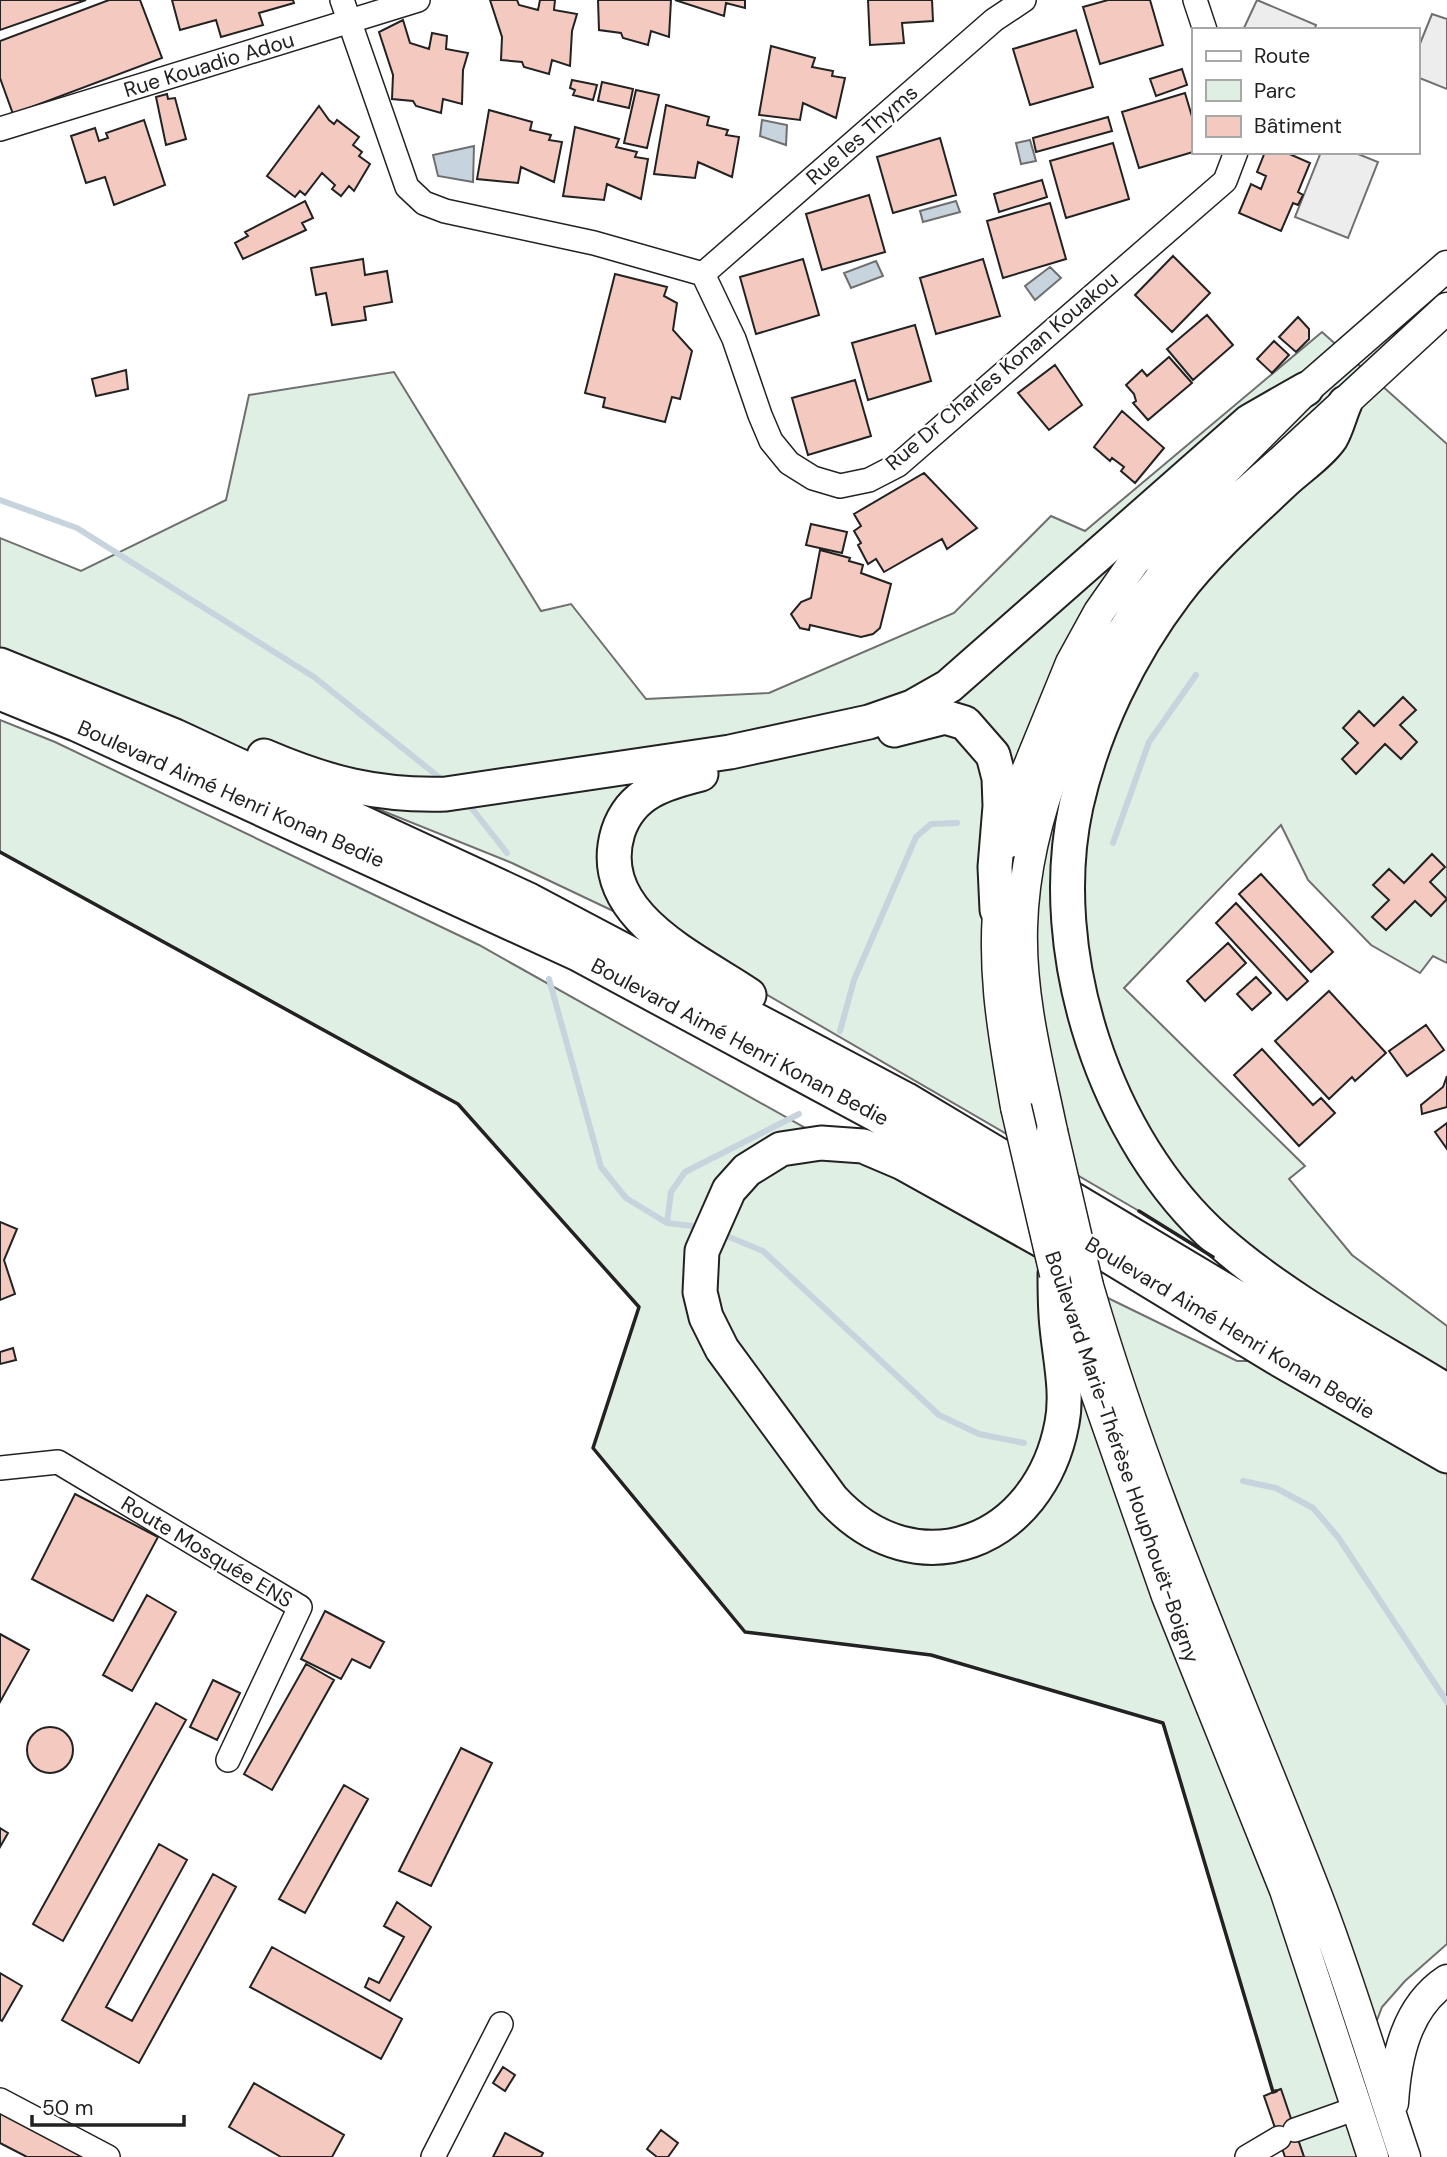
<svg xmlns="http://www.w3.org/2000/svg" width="1447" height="2157" font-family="'DM Sans',sans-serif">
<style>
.green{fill:#e0efe3;stroke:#6f6f6f;stroke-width:2}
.parking{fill:#ededed;stroke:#6f6f6f;stroke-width:2}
.water{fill:#c7d3dd;stroke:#6f6f6f;stroke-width:2}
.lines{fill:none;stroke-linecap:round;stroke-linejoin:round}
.stream{stroke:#c7d3dd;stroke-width:6}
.building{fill:#f3c9c0;stroke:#222;stroke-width:2}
.minor-casing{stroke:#222;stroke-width:26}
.major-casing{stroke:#222;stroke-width:33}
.highway-casing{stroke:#222;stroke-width:37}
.minor{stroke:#fff;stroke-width:23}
.major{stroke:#fff;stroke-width:30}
.highway{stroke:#fff;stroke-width:33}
.major-bridge-casing{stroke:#222;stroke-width:33;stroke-linecap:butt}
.major-bridge{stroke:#fff;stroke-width:30}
.wall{stroke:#222;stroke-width:3.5}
.labels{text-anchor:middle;stroke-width:5;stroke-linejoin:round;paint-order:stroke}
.street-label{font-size:21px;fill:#222;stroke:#fff}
</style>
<rect width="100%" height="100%" fill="#fff"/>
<path class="green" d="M1322,332L1447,444V963L1433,956L1420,973L1371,945L1308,880L1281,825L1124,988L1305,1166L1289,1179L1352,1255L1447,1326V1397L1139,1211L666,936L512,863L0,657V538L81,571L226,500L249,395L394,372L541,611L571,604L646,699L769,693L954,613L1051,516L1085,531Z
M0,720L55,742L479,945L1112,1300L1237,1361H1261L1447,1470V1944L1405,1981L1382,2007L1368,2044L1367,2097L1391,2157H1304L1280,2089L1273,2092L1163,1723L931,1655L745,1632L593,1448L639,1307L458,1104L0,852Z"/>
<path class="parking" d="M1257,0L1316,25L1314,30H1243Z
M1432,14L1447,19V89L1417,77V51Z
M1321,152H1353L1378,162L1348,238L1295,217Z"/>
<path class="water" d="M762,120L787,125L786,145L760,136Z
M1030,140L1036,161L1021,164L1016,143Z
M474,146L473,182L438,176L433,155Z
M956,201L960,212L923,222L920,211Z
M876,261L883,276L851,288L844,273Z
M1050,267L1061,278L1035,300L1025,286Z"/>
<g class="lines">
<path class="stream" d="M0,500L77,528L314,677L445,782
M466,801L507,853
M1113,843L1149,742L1196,675
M549,979L601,1167L626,1198L667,1223L700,1227
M840,1031L854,980L916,837L931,824L957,823
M667,1223L671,1192L685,1172L799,1114
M722,1234L763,1251L939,1415L979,1434L1024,1443
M1243,1481L1276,1488L1313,1508L1338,1537L1447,1702"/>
</g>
<path class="building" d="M0,0H86L0,30Z
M109,0H140L162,58L13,114L0,78V41Z
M172,0H293L294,3L259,13L263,25L221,37L216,20L180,30Z
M490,0H517L519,5L538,10L540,0H555L554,10L577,14L572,31L570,66L552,60L549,74L524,67L522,62L501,60L502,37Z
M598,0H671L669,37L651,31L648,45L623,38L621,33L599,30Z
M675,0H745V8L726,3L724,16Z
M868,0H932L933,21L902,23L904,43L870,45Z
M1108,0H1150L1163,45L1100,64L1083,7Z
M403,20L410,43L429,49L432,33L447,36L446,49L468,53L463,70L462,104L443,99L441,113L416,106L413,101L392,99L393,75L379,32Z
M1076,30L1093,87L1030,105L1013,49Z
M771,46L815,58L812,67L833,71L832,76L845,78L836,118L803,103L800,120L759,115Z
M1182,69L1187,85L1156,96L1150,79Z
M572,80L597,85L593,100L573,95L575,90L570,88Z
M602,82L633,89L629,108L598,101Z
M636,90L659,95L647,148L624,143Z
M1185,93L1193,120V152L1139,168L1122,112Z
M167,94L168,99L175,98L186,139L166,145L156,97Z
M666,105L709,117L707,125L728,130L726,135L739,137L732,177L698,162L695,178L654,174Z
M319,106L329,120L334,124L337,120L359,137L353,145L362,152L359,156L370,164L354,191L349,186L341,196L332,189L335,185L322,173L305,195L300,191L295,197L267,176Z
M489,110L532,122L530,130L551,135L549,140L562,142L554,182L521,167L518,183L477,179Z
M1108,117L1112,131L1036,152L1033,138Z
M144,120L165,185L114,205L105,177L86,183L71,136L95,128L99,141L108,138L106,133Z
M575,127L619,139L616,147L637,152L635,157L648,159L641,199L607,184L604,200L563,196Z
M940,138L956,195L893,213L877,157Z
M1113,143L1129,199L1066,218L1050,161Z
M1265,152H1285L1310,163L1298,192L1303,195L1298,205L1293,203L1281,231L1239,213L1251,184L1261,189L1266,176L1257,172Z
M1042,180L1047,197L999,212L994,194Z
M869,195L885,252L822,270L806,214Z
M305,201L313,218L302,223L306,230L243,259L235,243L248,236L245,232Z
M1050,203L1066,259L1003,278L987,221Z
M1173,256L1210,293L1172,332L1135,295Z
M363,259L365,275L387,271L392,302L364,307L366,320L332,325L326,293L316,295L311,268Z
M803,259L819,315L756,334L740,277Z
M983,259L1000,316L936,334L920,278Z
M615,274L667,287L664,296L677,303L673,330L692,351L680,399L672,397L665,422L603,407L605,398L585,393Z
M1207,315L1233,345L1193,380L1167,349Z
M1298,317L1309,329V339L1296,352L1279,337Z
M915,325L931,381L868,400L852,343Z
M1274,341L1289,355L1272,373L1257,359Z
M1169,357L1192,383L1148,420L1133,403L1136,401L1134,394L1126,385L1142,370L1147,376Z
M1055,365L1082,405L1049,430L1018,393Z
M126,370L128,389L96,396L92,379Z
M855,380L871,436L808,455L792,398Z
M1122,411L1164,448L1135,483L1121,471L1124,467L1112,458L1110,461L1094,447Z
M924,473L977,528L947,549L942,539L884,572L876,559L868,564L858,545L861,543L854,531L861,526L854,514Z
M811,524L847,532L842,553L806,545Z
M820,550L850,558L849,561L863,565L861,573L891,584L880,628L873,634L861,637L810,625L809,630L800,628L791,614L801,602L811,598Z
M1403,697L1416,710L1400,725L1417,742L1401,759L1385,744L1356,774L1342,759L1358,743L1343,728L1359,711L1374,726Z
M1432,854L1445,867L1430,882L1447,899L1431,916L1415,901L1386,930L1372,917L1389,900L1373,885L1389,869L1404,883Z
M1261,874L1333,952L1311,972L1239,894Z
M1236,903L1308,981L1287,1000L1216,923Z
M1228,943L1246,963L1205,1001L1187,981Z
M1256,977L1271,993L1252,1010L1237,994Z
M1329,991L1386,1053L1355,1081L1352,1077L1329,1099L1275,1041Z
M1426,1025L1444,1050L1407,1076L1389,1051Z
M1262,1049L1313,1105L1321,1098L1335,1113L1299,1146L1234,1075Z
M1447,1076V1107L1422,1114L1421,1105L1443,1087Z
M1447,1123V1149L1435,1132Z
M0,1222L17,1229L4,1260L15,1294L0,1300Z
M13,1348L16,1360L0,1364V1352Z
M75,1494L158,1537L113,1621L32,1579Z
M75,1494L158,1537L113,1621L32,1579Z
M147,1595L176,1612L132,1691L103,1675Z
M147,1595L176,1612L132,1691L103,1675Z
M325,1611L384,1642L370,1668L352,1659L341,1679L301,1659Z
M0,1634L29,1650L0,1702Z
M0,1634L29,1650L0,1702Z
M306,1664L334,1680L272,1790L244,1774Z
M306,1664L334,1680L272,1790L244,1774Z
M213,1680L240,1693L217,1740L190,1727Z
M156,1703L186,1720L63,1941L33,1924Z
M27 1750a23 23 0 1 1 46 0a23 23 0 1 1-46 0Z
M461,1748L492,1763L431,1886L399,1871Z
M461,1748L492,1763L431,1886L399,1871Z
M344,1785L368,1799L305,1913L279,1899Z
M344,1785L368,1799L305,1913L279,1899Z
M0,1828L8,1833L0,1847Z
M0,1828L8,1833L0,1847Z
M159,1844L187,1860L106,2007L132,2021L213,1874L236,1887L139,2063L62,2020Z
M159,1844L187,1860L106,2007L132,2021L213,1874L236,1887L139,2063L62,2020Z
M397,1902L431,1927L390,2001L365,1987L369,1978L379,1983L404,1937L384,1926Z
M272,1947L402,2019L381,2059L250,1987Z
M0,1973L22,1986L2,2021L0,2020Z
M503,2067L515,2075L505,2091L493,2083Z
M254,2083L344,2135L332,2157H281L229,2127Z
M254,2083L344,2135L332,2157H281L229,2127Z
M1281,2089L1304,2157H1285L1264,2096Z
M0,2106L84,2157H27L0,2143Z
M661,2130L678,2143L668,2157H657L647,2149Z
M505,2133L543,2153L541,2157H493Z"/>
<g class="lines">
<defs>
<path id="minor" d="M342,0L407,187L424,203L445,211L594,243L703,274L734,339L760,415L771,441L789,463L813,478L840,486L869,480L898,465L1225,181L1236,152
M1195,0L1205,30
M0,129L418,0
M703,274L994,20L1024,0
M0,1468L58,1462L300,1607L228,1760
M0,2100L108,2157
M1295,2130L1357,2108
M433,2157L501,2024
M1247,2157L1279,2138"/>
<path id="major" d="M1007,843L1026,773L1071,663L1099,612L1134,562L1306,389L1447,266
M1001,885C990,961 1003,1033 1016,1107
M1052,1131C1038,1064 1020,997 1022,927C1025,808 1088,670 1161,577C1194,534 1239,499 1279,463C1335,412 1391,360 1447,308
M1088,1286C1148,1493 1237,1691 1315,1891C1349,1978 1375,2068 1405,2157
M1061,1292L1167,1596L1285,1890L1373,2157
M1393,2103C1396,2057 1406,2007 1447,1980"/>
<path id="highway" d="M1345,403C1340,414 1337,428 1331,438C1320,454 1299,468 1285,481C1248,516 1207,552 1176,593C1129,655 1093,730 1076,806C1044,953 1105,1140 1218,1240C1286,1300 1369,1343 1447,1391
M0,665L175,736L529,900L905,1099L1447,1423
M0,693L76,724L578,954L875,1114L1275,1357L1447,1456
M894,730L945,717L965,723L993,755L999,778L1000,806L995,867L997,910
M264,756C327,783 377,796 446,794L730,752L869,722L912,707L949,686L1250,421L1306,389
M701,774C665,783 631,792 618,832C593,915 695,958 749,995
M1045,1242L903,1163L863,1146L821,1143L781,1149L747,1170L729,1190L702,1251L700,1292L706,1317L722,1349L832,1499C918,1592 1040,1542 1062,1423C1068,1392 1060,1359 1057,1327C1055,1309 1055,1291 1055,1274"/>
</defs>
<use href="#minor" class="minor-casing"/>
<use href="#major" class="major-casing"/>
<use href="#highway" class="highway-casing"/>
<use href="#minor" class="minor"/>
<use href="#major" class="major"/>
<use href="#highway" class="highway"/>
<defs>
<path id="major-bridge" d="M1016,1107L1055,1274
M1052,1131L1088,1286"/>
</defs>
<use href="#major-bridge" class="major-bridge-casing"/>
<use href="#major-bridge" class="major-bridge"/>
<path class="wall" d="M0,852L458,1104L639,1307L593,1448L745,1632L931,1655L1163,1723L1273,2092L1276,2091
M1139,1211L1213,1257"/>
</g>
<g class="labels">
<g class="street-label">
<text transform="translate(209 65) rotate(-17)" y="7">Rue Kouadio Adou</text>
<text transform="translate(862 135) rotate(-41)" y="7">Rue les Thyms</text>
<text transform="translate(1002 371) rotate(-40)" y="7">Rue Dr Charles Konan Kouakou</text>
<text transform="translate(231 794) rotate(24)" y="7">Boulevard Aimé Henri Konan Bedie</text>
<text transform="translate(740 1042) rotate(28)" y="7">Boulevard Aimé Henri Konan Bedie</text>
<text transform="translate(1230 1328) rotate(31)" y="7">Boulevard Aimé Henri Konan Bedie</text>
<text transform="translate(1122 1457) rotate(71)" y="7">Boulevard Marie-Thérèse Houphouët-Boigny</text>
<text transform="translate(207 1552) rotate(31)" y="7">Route Mosquée ENS</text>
</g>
</g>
<rect x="1192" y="28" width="228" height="126" fill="#ffffff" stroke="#a7a7a7" stroke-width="2"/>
<rect x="1206" y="51" width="35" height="10" fill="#ffffff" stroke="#a7a7a7" stroke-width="2"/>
<text x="1254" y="63" font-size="21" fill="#222222">Route</text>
<rect x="1206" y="80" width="35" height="21" fill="#e0efe3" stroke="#a7a7a7" stroke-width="2"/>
<text x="1254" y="98" font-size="21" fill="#222222">Parc</text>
<rect x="1206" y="116" width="35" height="21" fill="#f3c9c0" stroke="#a7a7a7" stroke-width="2"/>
<text x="1254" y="133" font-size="21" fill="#222222">Bâtiment</text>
<path d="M32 2115v10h152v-10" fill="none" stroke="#222222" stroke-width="3.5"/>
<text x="42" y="2115" font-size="21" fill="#222222" stroke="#ffffff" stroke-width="5" paint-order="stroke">50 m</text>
</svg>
